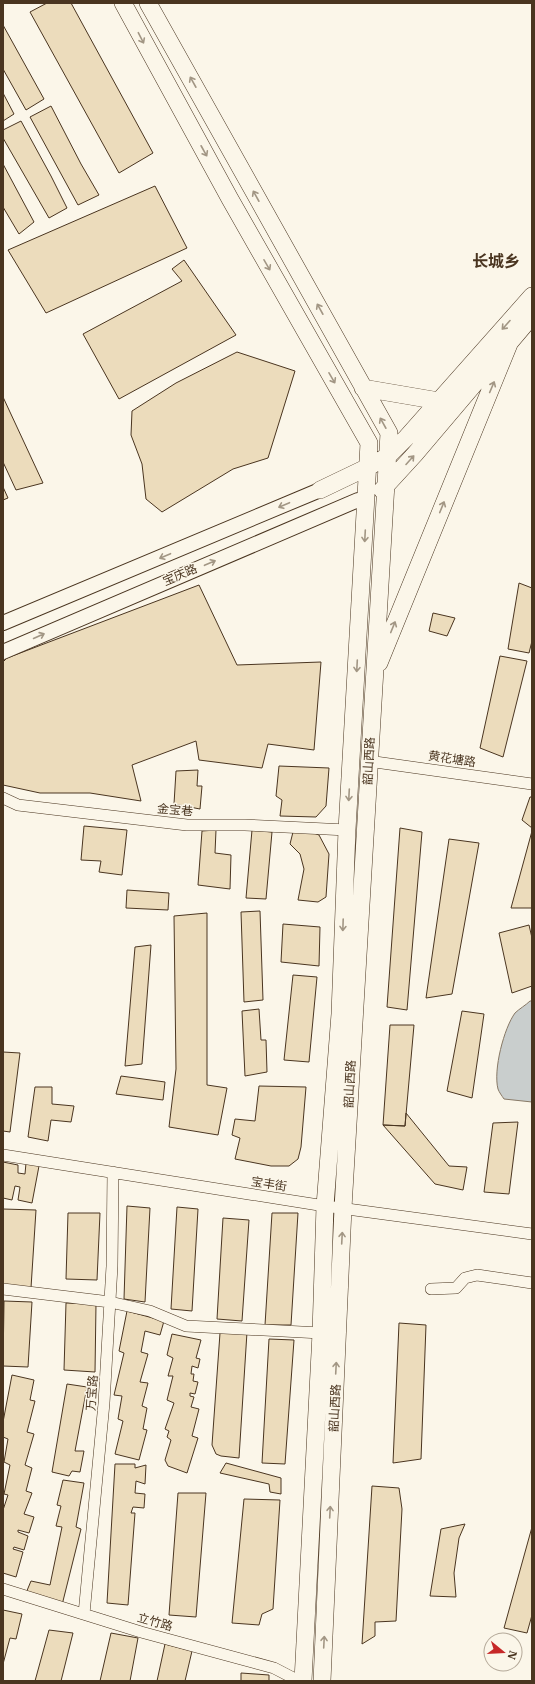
<svg xmlns="http://www.w3.org/2000/svg" width="535" height="1684" font-family="'IBM Plex Serif','Noto Sans SC',serif">
<style>
.water{fill:#c9cecd;stroke:#887966}
.building{fill:#ecdcbc;stroke:#4a3520}
.lines{fill:none;stroke-linecap:round;stroke-linejoin:round}
.minor-casing{stroke:#4a3520;stroke-width:12}
.tertiary-casing{stroke:#4a3520;stroke-width:16}
.primary-casing{stroke:#4a3520;stroke-width:18}
.minor{stroke:#fbf6e9;stroke-width:11}
.tertiary{stroke:#fbf6e9;stroke-width:14}
.primary{stroke:#fbf6e9;stroke-width:17}
.oneway{stroke:#a29684}
.labels{text-anchor:middle;stroke-width:3;stroke-linejoin:round;paint-order:stroke}
.street-label{font-size:12px;fill:#4a3520;stroke:#fbf6e9}
.district-label{font-size:16px;font-weight:bold;fill:#4a3520;stroke:#fbf6e9}
</style>
<rect width="100%" height="100%" fill="#fbf6e9"/>
<path class="water" d="M530,1001H532V1102L504,1099C502,1096 499,1092 498,1089C493,1070 504,1028 515,1013C519,1009 526,1005 530,1001Z"/>
<path class="building" d="M47,3H71L153,153L119,173L30,12Z
M3,25L44,99L26,110L3,69Z
M3,93L14,114L3,121Z
M51,106L81,164L99,195L78,205L30,117Z
M21,121L51,176L67,208L49,218L3,138V130Z
M3,164L34,222L19,234L3,207Z
M155,186L187,248L46,313L8,250Z
M184,260L236,335L119,399L83,334L182,281L172,269Z
M237,352L295,371L268,458L233,469L162,512L146,499L142,464L131,435L132,411L176,383Z
M3,397L43,483L16,490L3,462Z
M3,487L8,498L3,500Z
M519,583L532,588V641L529,653L508,649Z
M199,585L237,665L321,662L314,750L268,744L262,768L199,760L196,741L132,765L141,801L90,793H40L3,785V662L7,658Z
M433,613L455,618L447,636L429,631Z
M500,656L527,661L503,757L480,748Z
M279,766L329,768L326,806L316,817L280,816L282,800L276,796Z
M198,770L197,786H202L200,809L174,804L176,771Z
M530,797H532V828L522,820Z
M84,826L127,830L122,875L99,872L101,861L81,860Z
M400,828L422,832L407,1010L387,1007Z
M216,830L215,853L231,855L230,889L198,885L202,831Z
M252,830L272,832L266,899L246,898Z
M532,831V908H511Z
M293,832L314,833L319,835L329,854L326,897L318,902L298,900L304,869L300,854L290,844Z
M449,839L479,843L452,994L426,998Z
M127,890L169,893L168,910L126,908Z
M260,911L263,1000L244,1002L241,912Z
M207,913V1085L227,1088L218,1135L169,1127L176,1069L174,916Z
M283,924L320,927L319,966L281,962Z
M529,925L532,938V986L512,993L499,933Z
M151,945L142,1064L125,1066L135,947Z
M293,975L317,977L309,1062L284,1060Z
M259,1009L261,1040H266L267,1072L245,1076L242,1011Z
M462,1011L484,1014L472,1098L447,1091Z
M390,1025H414L405,1126L383,1125Z
M3,1052L20,1053L10,1132L3,1131Z
M121,1076L165,1082L163,1100L116,1094Z
M259,1086L306,1087L301,1147L298,1159L289,1166H271L235,1159L240,1138L232,1135L235,1119L255,1121Z
M35,1087H52V1104L74,1106L71,1122L51,1120L48,1141L28,1137Z
M406,1113L449,1166L467,1167L463,1190L435,1184L383,1125L405,1126Z
M518,1122L509,1194L484,1192L493,1123Z
M3,1162L18,1165V1173L25,1174L26,1163L39,1166L32,1203L18,1200L20,1187L15,1186L12,1200L3,1198Z
M127,1206L150,1208L145,1302L124,1299Z
M177,1207L198,1209L192,1311L171,1309Z
M3,1209L36,1210L31,1288L3,1287Z
M68,1213H100L97,1280L66,1279Z
M272,1213H298L291,1325H265Z
M223,1218L249,1220L242,1321L217,1319Z
M4,1301L32,1302L28,1367L3,1366Z
M66,1303L96,1304L95,1372L64,1370Z
M127,1311L164,1321L160,1335L145,1331L141,1352L148,1354L140,1382L148,1383L142,1406L147,1408L143,1429L147,1430L139,1460L115,1454L123,1421L118,1419L122,1396L114,1395L124,1353L119,1351Z
M399,1323L426,1325L421,1459L393,1463Z
M247,1332L239,1458L221,1456L216,1454L212,1445L220,1333Z
M172,1334L201,1340L196,1358L200,1359L198,1368L192,1366L191,1374H194L193,1381L198,1382L195,1394L190,1393V1396L194,1397L191,1407L199,1409L192,1436L198,1438L187,1473L168,1466L165,1460L171,1440L167,1437L169,1431L165,1429L174,1403L167,1400L173,1376H168L173,1358L167,1355Z
M269,1339L294,1340L285,1464L262,1463Z
M12,1375L34,1380L30,1400L35,1401L27,1432L34,1434L25,1465L32,1468L26,1491L32,1493L24,1514L34,1517L29,1533L18,1530V1532L28,1536L24,1550L14,1547L13,1549L23,1552L16,1577L3,1573V1510L8,1495L4,1494L10,1465L4,1462L8,1439L3,1437V1422Z
M67,1384L87,1387L75,1451H84L80,1472L72,1471L69,1476L52,1472Z
M226,1463L281,1478V1494L270,1492L269,1484L220,1473Z
M115,1464H135V1468L146,1465L145,1484L136,1481L135,1493L145,1494L144,1508L133,1507L131,1513H135L128,1605L107,1603Z
M63,1480L84,1483L76,1527L81,1529L62,1605L26,1593L31,1581L50,1585L62,1527L56,1526L61,1506L57,1505Z
M372,1486L399,1488L402,1509L396,1621L375,1622V1636L362,1644Z
M178,1493H206L196,1617L169,1615Z
M244,1499L280,1500L273,1609L262,1614L259,1625L232,1623Z
M465,1524L459,1538L454,1573L456,1597L430,1596L441,1529Z
M532,1527V1615L527,1633L504,1628Z
M3,1610L22,1614L16,1639L10,1638L3,1664Z
M49,1630L73,1633L61,1681H35Z
M111,1633L138,1638L130,1681H100Z
M165,1644L192,1651L185,1681H157Z
M241,1673L269,1675V1681H241Z"/>
<g class="lines">
<defs>
<path id="minor" d="M368,761L532,784
M3,798L18,805L187,825H245L347,830
M3,1155L325,1206L532,1234
M3,1289L110,1302L150,1311L186,1326L321,1333
M431,1289L456,1288L465,1278L477,1275L532,1283
M3,1589L141,1632L274,1668L299,1681
M84,1614L104,1403L112,1266L113,1172"/>
<path id="tertiary" d="M3,623L320,490
M3,652L358,500"/>
<path id="primary" d="M123,3L230,199L369,443L347,830L340,1014L325,1206L321,1333L303,1681
M148,3L389,433L343,1208L322,1681
M363,388L439,401
M320,490L368,467L388,456L407,437L532,296
M382,490L415,454L532,316
M379,663L511,339"/>
</defs>
<use href="#minor" class="minor-casing"/>
<use href="#tertiary" class="tertiary-casing"/>
<use href="#primary" class="primary-casing"/>
<use href="#minor" class="minor"/>
<use href="#tertiary" class="tertiary"/>
<use href="#primary" class="primary"/>
</g>
<defs><path id="oneway-shaft" d="M-6 0H5M1.5-3L5.5 0L1.5 3" fill="none" stroke-width="1.6" stroke-linecap="round" stroke-linejoin="round"/></defs>
<g class="oneway">
<use href="#oneway-shaft" transform="translate(141 38) rotate(63)"/>
<use href="#oneway-shaft" transform="translate(193 82) rotate(-119)"/>
<use href="#oneway-shaft" transform="translate(204 151) rotate(61)"/>
<use href="#oneway-shaft" transform="translate(256 196) rotate(-119)"/>
<use href="#oneway-shaft" transform="translate(267 265) rotate(60)"/>
<use href="#oneway-shaft" transform="translate(320 309) rotate(-119)"/>
<use href="#oneway-shaft" transform="translate(506 325) rotate(132)"/>
<use href="#oneway-shaft" transform="translate(332 378) rotate(60)"/>
<use href="#oneway-shaft" transform="translate(492 387) rotate(-67)"/>
<use href="#oneway-shaft" transform="translate(383 423) rotate(-119)"/>
<use href="#oneway-shaft" transform="translate(410 460) rotate(-48)"/>
<use href="#oneway-shaft" transform="translate(284 505) rotate(157)"/>
<use href="#oneway-shaft" transform="translate(442 507) rotate(-68)"/>
<use href="#oneway-shaft" transform="translate(365 536) rotate(93)"/>
<use href="#oneway-shaft" transform="translate(165 556) rotate(157)"/>
<use href="#oneway-shaft" transform="translate(210 563) rotate(-23)"/>
<use href="#oneway-shaft" transform="translate(393 627) rotate(-68)"/>
<use href="#oneway-shaft" transform="translate(39 636) rotate(-24)"/>
<use href="#oneway-shaft" transform="translate(357 666) rotate(93)"/>
<use href="#oneway-shaft" transform="translate(349 795) rotate(93)"/>
<use href="#oneway-shaft" transform="translate(343 925) rotate(92)"/>
<use href="#oneway-shaft" transform="translate(342 1238) rotate(-87)"/>
<use href="#oneway-shaft" transform="translate(336 1368) rotate(-87)"/>
<use href="#oneway-shaft" transform="translate(330 1512) rotate(-87)"/>
<use href="#oneway-shaft" transform="translate(324 1642) rotate(-87)"/>
</g>
<g class="labels">
<g class="street-label">
<text transform="translate(180 575) rotate(-23)" y="4">宝庆路</text>
<text transform="translate(452 759) rotate(8)" y="4">黄花塘路</text>
<text transform="translate(369 761) rotate(-87)" y="4">韶山西路</text>
<text transform="translate(175 810) rotate(5)" y="4">金宝巷</text>
<text transform="translate(350 1084) rotate(-87)" y="4">韶山西路</text>
<text transform="translate(269 1184) rotate(9)" y="4">宝丰街</text>
<text transform="translate(92 1393) rotate(-86)" y="4">万宝路</text>
<text transform="translate(335 1408) rotate(-87)" y="4">韶山西路</text>
<text transform="translate(155 1622) rotate(16)" y="4">立竹路</text>
</g>
<g class="district-label">
<text x="496" y="267">长城乡</text>
</g>
</g>
<rect width="535" height="1684" fill="none" stroke="#4a3520" stroke-width="8"/>
<g transform="translate(503 1652) rotate(108)"><circle r="19" fill="#fbf6e9" stroke="#b4a999"/>
<path d="M0-3L7 15L0 10L-7 15Z" fill="#c62828"/>
<text y="-6" font-size="11" font-weight="bold" text-anchor="middle" fill="#4a3520">N</text>
</g>
</svg>
